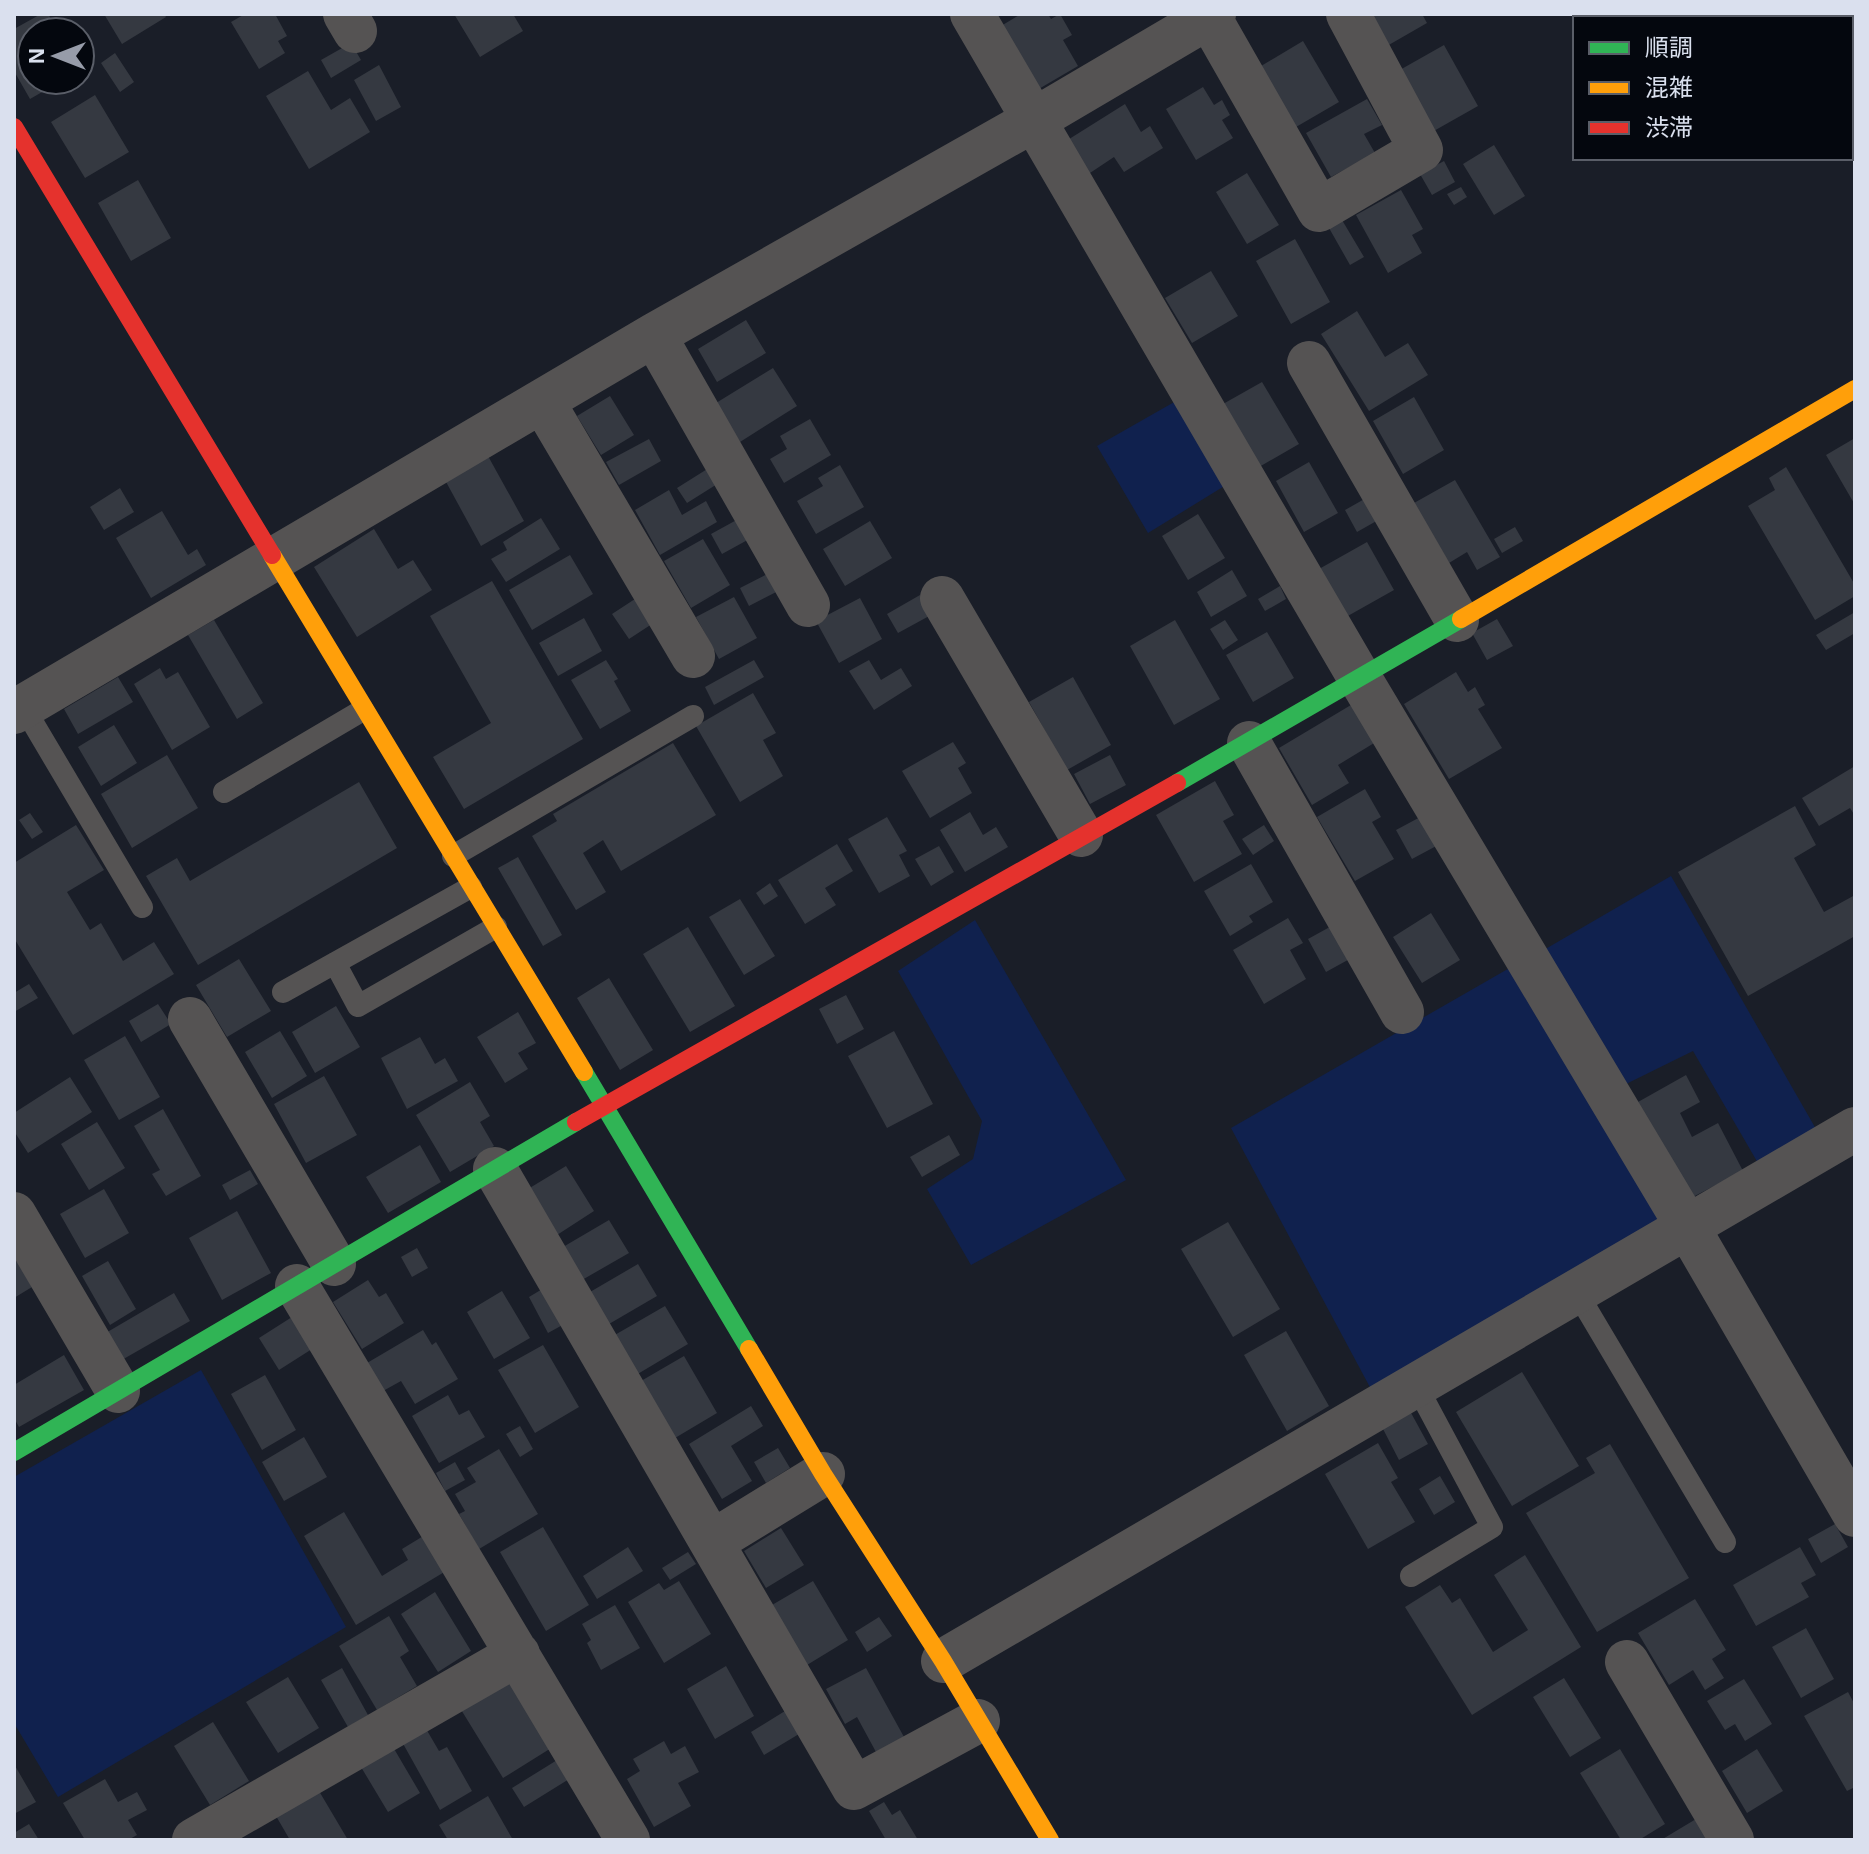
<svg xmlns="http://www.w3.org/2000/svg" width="1869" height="1854" font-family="Arial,'Noto Sans JP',sans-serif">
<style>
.green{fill:#10214e}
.building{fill:#353941}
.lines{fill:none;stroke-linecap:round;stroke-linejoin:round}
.lane{stroke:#555353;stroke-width:22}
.street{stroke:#555353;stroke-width:44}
.fast{stroke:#30b455;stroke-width:18}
.slow{stroke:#ff9f0a;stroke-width:18}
.jam{stroke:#e5322d;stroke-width:18}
</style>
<rect width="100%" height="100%" fill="#1a1e28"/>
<path class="green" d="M1176,401L1226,485L1148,533L1097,446Z
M1671,876L1820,1136L1762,1170L1693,1051L1620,1087L1542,951Z
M975,920L1126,1180L971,1265L927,1189L973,1159L982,1121L898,971Z
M1513,966L1661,1220L1372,1391L1231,1128Z
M201,1370L346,1627L58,1797L14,1723V1477Z"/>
<path class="building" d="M41,14H48L59,32H32V80H63L30,99L14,71V29Z
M104,14H164L166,17L122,44Z
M245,14H275L287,36L278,41L285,53L259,69L231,22Z
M454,14H513L523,31L480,57Z
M1021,14H1048L1051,19L1060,14L1072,35L1063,40L1078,66L1037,90L1001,26Z
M1368,14H1422L1427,23L1387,46Z
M1303,41L1339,102L1296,127L1261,66Z
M351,43L361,60L331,78L321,60Z
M1444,45L1478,106L1432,132L1398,71Z
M115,53L134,82L120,92L101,63Z
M379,65L401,107L376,121L354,80Z
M308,71L331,110L350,98L370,132L309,169L266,96Z
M1203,87L1214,105L1222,100L1230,115L1222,120L1233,138L1196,160L1166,109Z
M95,95L129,152L85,178L51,122Z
M1367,99L1382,125L1364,134L1375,153L1331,177L1306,133Z
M1125,104L1141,132L1150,126L1163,148L1124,172L1114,157L1087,175L1066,141Z
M1494,145L1525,196L1494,215L1463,164Z
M1444,161L1455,182L1432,195L1420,174Z
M1247,173L1279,225L1247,244L1216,192Z
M138,180L171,238L131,261L98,203Z
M1461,187L1467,197L1454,205L1447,194Z
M1401,190L1423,229L1412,235L1422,253L1388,273L1356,215Z
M1342,220L1364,257L1350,265L1329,228Z
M1295,239L1330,302L1291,324L1256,261Z
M1211,271L1238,316L1192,343L1165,298Z
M1357,311L1385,357L1408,343L1428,375L1369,411L1321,334Z
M746,320L766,353L717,382L698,349Z
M773,368L797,406L740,442L716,403Z
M1262,382L1299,444L1259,467L1223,404Z
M610,396L634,435L601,455L577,416Z
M1414,397L1444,450L1403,474L1373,421Z
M810,419L831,455L784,483L770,459L787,449L780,436Z
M1855,438V505L1826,455Z
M649,439L661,461L619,485L606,462Z
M488,456L524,521L481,546L445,480Z
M1309,462L1338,513L1304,532L1276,481Z
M840,465L864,507L816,534L797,501L823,486L818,478Z
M712,466L722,481L687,503L677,488Z
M1786,467L1855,585V596L1815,620L1748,506L1775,490L1769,478Z
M1455,480L1500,557L1477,570L1467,552L1449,563L1414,503Z
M120,488L134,512L104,530L90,507Z
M669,490L682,515L706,501L717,522L660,555L635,510Z
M1368,497L1380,519L1357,532L1345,510Z
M162,511L188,555L197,549L206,565L151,598L116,538Z
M1198,514L1225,558L1188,580L1162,536Z
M742,517L753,537L722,554L711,534Z
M541,518L560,549L506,582L491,559L507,550L503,542Z
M870,521L892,558L845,586L823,549Z
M1515,527L1523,541L1502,553L1494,539Z
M374,529L398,569L413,560L432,590L357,637L314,567Z
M703,539L730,585L691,608L664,561Z
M1367,542L1394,590L1346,617L1319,569Z
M570,555L593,594L532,630L509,590Z
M775,570L784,588L749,606L740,588Z
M1232,570L1247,596L1211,617L1197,592Z
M492,581L583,739L464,809L433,757L491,723L430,616Z
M1280,586L1286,599L1265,611L1258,599Z
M920,595L931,615L898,633L887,614Z
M638,597L655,622L629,639L612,614Z
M734,597L757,638L719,659L696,617Z
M860,598L882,639L839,663L816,621Z
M1855,612V633L1826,650L1816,635Z
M584,618L602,651L558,676L539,643Z
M1497,619L1513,646L1487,660L1472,633Z
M214,620L263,703L237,719L188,635Z
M1175,620L1220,699L1174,725L1130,646Z
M1225,620L1238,640L1223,650L1210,629Z
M1267,632L1294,678L1253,702L1226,655Z
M606,660L618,679L614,681L631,711L600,729L571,680Z
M754,660L764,677L714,705L705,687Z
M869,660L881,680L901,668L912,686L874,710L849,671Z
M160,668L166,679L178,672L210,727L172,750L134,684Z
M1456,672L1468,692L1475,687L1485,705L1478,709L1502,748L1449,779L1404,704Z
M118,677L133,702L78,734L64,709Z
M1073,677L1111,745L1067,770L1029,702Z
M753,693L776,733L763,740L783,776L740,802L696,726Z
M1361,699L1384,737L1338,765L1349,783L1312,805L1279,748Z
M114,725L137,763L101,786L78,747Z
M953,742L966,763L958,768L972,793L930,818L902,771Z
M673,743L716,815L621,871L603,840L583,853L606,892L576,910L532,836L557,821L553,814Z
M167,755L198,808L132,848L101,794Z
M1110,755L1126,785L1090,804L1074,774Z
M1855,766V816L1850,808L1819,826L1802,798Z
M1215,781L1234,815L1223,821L1242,854L1194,882L1156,815Z
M359,782L397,848L198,965L146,876L177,858L190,881Z
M1365,789L1381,817L1372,822L1394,859L1355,881L1317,817Z
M1795,806L1816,845L1794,858L1824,912L1855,895V936L1748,996L1678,872Z
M970,812L983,835L996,827L1008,847L965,872L940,830Z
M30,813L43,832L32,839L19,820Z
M1424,815L1440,844L1412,859L1396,830Z
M887,817L907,851L899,855L910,876L879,893L848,839Z
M76,825L104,870L67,892L90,930L101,923L123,961L154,942L174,974L73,1035L14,938V863Z
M1264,825L1274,841L1253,855L1242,839Z
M837,844L853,871L825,888L836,905L805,924L778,880Z
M939,846L954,872L931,886L915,859Z
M518,857L562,935L543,946L498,868Z
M1251,864L1273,902L1249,916L1253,922L1230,936L1204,891Z
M770,883L778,896L764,905L756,893Z
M740,899L775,956L744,975L709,917Z
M1431,913L1460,960L1422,983L1393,937Z
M1288,918L1303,943L1290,950L1306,979L1264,1004L1233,950Z
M1337,923L1355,956L1326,972L1308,939Z
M688,927L735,1006L690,1032L643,954Z
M239,959L271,1011L227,1037L196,985Z
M609,978L653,1050L620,1070L577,998Z
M29,984L38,998L14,1012V993Z
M846,995L864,1029L837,1044L819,1009Z
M158,1004L171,1024L141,1042L129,1021Z
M336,1006L360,1047L315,1073L292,1032Z
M518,1012L536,1043L518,1053L528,1069L505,1083L477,1037Z
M280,1031L307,1076L272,1098L245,1052Z
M894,1031L933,1104L887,1128L848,1056Z
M125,1036L160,1097L119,1120L84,1060Z
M420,1037L435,1064L445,1058L458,1081L407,1109L381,1058Z
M1686,1075L1700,1102L1680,1113L1692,1137L1718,1123L1743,1171L1689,1199L1638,1102Z
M324,1076L357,1135L306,1163L274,1104Z
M70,1077L92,1112L28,1153L14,1131V1113Z
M470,1082L490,1116L480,1122L494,1146L450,1172L416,1115Z
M163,1109L201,1176L166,1196L152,1174L160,1170L134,1126Z
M97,1122L125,1168L89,1190L61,1144Z
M949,1135L960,1155L922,1177L910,1157Z
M420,1145L441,1182L388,1213L366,1177Z
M566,1166L594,1211L557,1235L528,1189Z
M250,1170L258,1184L230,1200L222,1185Z
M104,1189L129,1233L85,1258L60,1214Z
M237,1211L271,1273L222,1300L189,1238Z
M609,1220L629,1253L582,1280L563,1247Z
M1228,1222L1280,1309L1233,1337L1181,1249Z
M417,1248L428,1268L412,1277L401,1257Z
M17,1261L32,1287L14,1298V1263Z
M108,1261L136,1309L110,1325L82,1276Z
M638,1264L657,1296L609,1324L590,1292Z
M368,1280L379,1297L386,1293L404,1323L362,1349L333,1302Z
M549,1285L568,1322L548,1333L529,1297Z
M502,1291L530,1338L494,1359L467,1312Z
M174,1293L190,1321L120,1361L104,1334Z
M665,1306L688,1344L636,1375L613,1336Z
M292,1317L312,1349L279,1370L259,1338Z
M423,1330L432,1345L436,1342L458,1379L415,1404L401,1381L383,1391L367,1363Z
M1286,1331L1329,1406L1287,1431L1244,1355Z
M543,1345L579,1407L535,1433L498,1370Z
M64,1355L84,1390L19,1427L14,1418V1385Z
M684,1356L717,1413L675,1438L641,1381Z
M1522,1372L1579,1466L1512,1506L1456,1412Z
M265,1375L296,1430L262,1450L231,1394Z
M448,1395L459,1415L469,1410L485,1437L439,1463L412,1416Z
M751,1406L763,1426L731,1446L752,1481L722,1499L689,1444Z
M1410,1411L1428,1444L1399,1460L1382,1427Z
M520,1426L533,1449L520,1457L506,1434Z
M304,1437L327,1477L284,1501L262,1462Z
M1378,1443L1398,1478L1391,1482L1415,1522L1368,1549L1325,1474Z
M1610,1444L1689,1578L1597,1632L1526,1513L1595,1473L1586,1458Z
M778,1448L790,1468L766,1483L754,1462Z
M499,1449L538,1514L479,1549L459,1514L465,1511L455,1494L476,1482L467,1468Z
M455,1462L465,1480L445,1491L436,1473Z
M1440,1476L1455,1502L1434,1515L1419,1489Z
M344,1512L382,1576L408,1560L402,1549L425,1535L446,1571L356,1625L304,1536Z
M1835,1524L1848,1547L1821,1563L1808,1539Z
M543,1527L589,1605L546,1631L500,1552Z
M781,1528L804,1565L766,1588L744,1551Z
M628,1547L643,1571L597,1599L583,1576Z
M1800,1547L1816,1575L1801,1583L1809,1597L1756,1626L1733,1585Z
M688,1552L696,1564L670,1580L662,1568Z
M1525,1555L1581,1647L1472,1715L1405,1607L1440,1585L1452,1603L1460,1598L1493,1652L1528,1630L1494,1575Z
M679,1581L711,1634L664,1663L628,1602L659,1583L664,1590Z
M813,1581L848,1640L807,1665L772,1605Z
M435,1592L471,1651L438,1672L401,1614Z
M1695,1599L1726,1650L1712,1659L1724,1678L1705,1690L1693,1670L1669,1685L1638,1633Z
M615,1605L640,1648L601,1670L587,1643L591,1640L582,1624Z
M389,1616L409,1651L400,1657L417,1686L377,1710L339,1646Z
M879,1617L892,1636L867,1652L855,1632Z
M1806,1628L1834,1679L1801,1698L1772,1647Z
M726,1666L754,1716L715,1739L687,1689Z
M342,1668L368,1715L348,1727L321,1680Z
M866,1668L904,1737L876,1752L857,1717L845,1724L826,1689Z
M288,1677L319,1728L278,1753L246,1702Z
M1564,1678L1601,1738L1570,1757L1533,1697Z
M1744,1679L1772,1724L1745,1741L1735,1724L1725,1730L1707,1701Z
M505,1680L518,1683L556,1745L503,1778L460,1708Z
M1848,1692L1855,1705V1787L1847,1791L1804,1716Z
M785,1711L799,1734L764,1755L751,1732Z
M213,1722L249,1781L210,1805L174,1746Z
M425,1727L439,1751L447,1747L472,1791L440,1810L401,1740Z
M664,1741L671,1754L685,1746L699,1772L678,1783L691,1806L654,1827L627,1779L640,1771L633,1759Z
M393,1747L420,1793L388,1812L361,1767Z
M1620,1749L1665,1824L1639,1840H1621L1580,1773Z
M1757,1749L1783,1791L1747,1813L1722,1771Z
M562,1757L574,1776L524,1807L512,1788Z
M14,1764L36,1802L14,1814Z
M105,1779L118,1802L137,1792L147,1810L128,1820L137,1835L128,1840H85L63,1803Z
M319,1791L348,1840H290L276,1816Z
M488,1796L513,1840H448L439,1825Z
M884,1802L892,1815L900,1810L918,1840H886L869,1811Z
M1701,1816L1712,1840H1661Z
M29,1824L39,1840H14V1833Z"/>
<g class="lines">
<path class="lane" d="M23,706L142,907
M224,792L363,710
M453,856L693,716
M335,963L358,1006L496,927
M283,992L471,887
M1576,1291L1725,1542
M1411,1576L1492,1527L1416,1385"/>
<path class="street" d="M345,14L355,31
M972,14L1359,677L1687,1226L1855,1515
M1209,17L1319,210L1421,150L1348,14
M654,335L808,605
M1309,363L1457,620
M543,402L693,656
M942,598L1081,835
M14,712L654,335L1034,120L1214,14
M1249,743L1402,1012
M190,1019L334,1264
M495,1169L854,1788L978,1721
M14,1214L118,1391
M297,1286L628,1840
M712,1542L823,1474
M943,1661L1855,1129
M1627,1662L1732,1840
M194,1840L518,1654"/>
<path class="fast" d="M1177,783L1461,619
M584,1072L749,1349
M14,1452L576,1122"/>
<path class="slow" d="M272,555L584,1072
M1461,619L1855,389
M749,1349L823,1474L943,1661L1050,1840"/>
<path class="jam" d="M14,127L272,555
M576,1122L1177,783"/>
</g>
<rect width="1869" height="1854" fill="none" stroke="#dae0ee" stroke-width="32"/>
<rect x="1573" y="16" width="280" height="144" fill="#04070e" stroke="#5a5e68" stroke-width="2"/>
<rect x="1589" y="42" width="40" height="12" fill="#30b455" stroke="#5a5e68" stroke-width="2"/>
<text x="1645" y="56" font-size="24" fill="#dae0ee">順調</text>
<rect x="1589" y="82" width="40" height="12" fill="#ff9f0a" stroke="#5a5e68" stroke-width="2"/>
<text x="1645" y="96" font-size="24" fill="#dae0ee">混雑</text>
<rect x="1589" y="122" width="40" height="12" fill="#e5322d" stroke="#5a5e68" stroke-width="2"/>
<text x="1645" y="136" font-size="24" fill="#dae0ee">渋滞</text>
<g transform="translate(56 56) rotate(270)"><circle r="38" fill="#04070e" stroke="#5a5e68" stroke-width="2"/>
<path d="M0-6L14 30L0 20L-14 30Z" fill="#979ca9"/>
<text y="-12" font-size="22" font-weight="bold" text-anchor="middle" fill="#dae0ee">N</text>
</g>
</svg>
